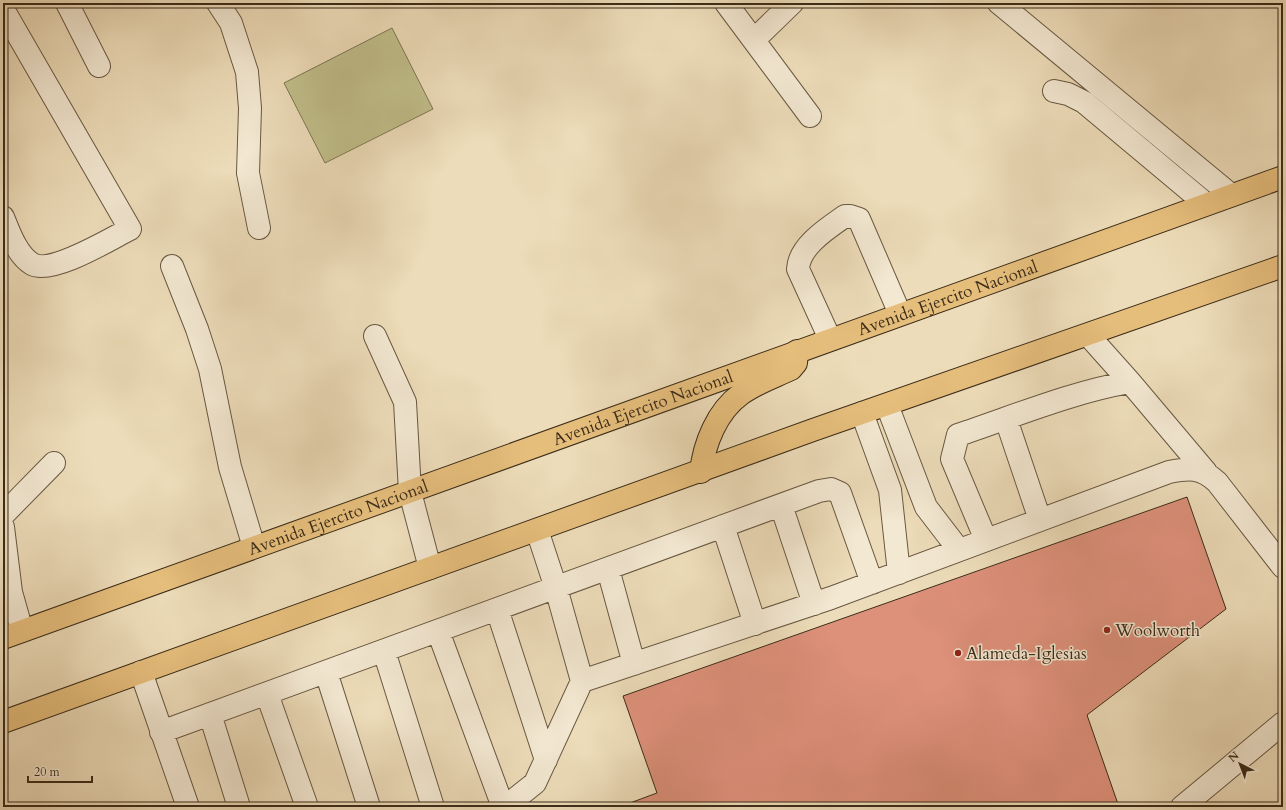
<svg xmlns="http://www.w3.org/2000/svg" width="1286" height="810" font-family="Cardo,serif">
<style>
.green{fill:#c0be8a;stroke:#7e7552}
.building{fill:#dd907a;stroke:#3b2c19}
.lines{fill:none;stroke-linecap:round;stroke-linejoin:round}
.minor-casing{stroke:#685841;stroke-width:24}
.major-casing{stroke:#3b2c19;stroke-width:24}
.minor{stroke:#f3e8d2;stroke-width:22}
.major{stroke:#e6be7c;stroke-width:22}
.poi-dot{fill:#8f2418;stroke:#f3e8d2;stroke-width:1.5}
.labels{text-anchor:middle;stroke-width:3;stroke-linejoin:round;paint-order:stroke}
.street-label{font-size:17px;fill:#3b2c19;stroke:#f3e8d2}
.poi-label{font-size:17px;fill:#3b2c19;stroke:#f3e8d2;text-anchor:start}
</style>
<rect width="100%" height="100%" fill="#eddcb9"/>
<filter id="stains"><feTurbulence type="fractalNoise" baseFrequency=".005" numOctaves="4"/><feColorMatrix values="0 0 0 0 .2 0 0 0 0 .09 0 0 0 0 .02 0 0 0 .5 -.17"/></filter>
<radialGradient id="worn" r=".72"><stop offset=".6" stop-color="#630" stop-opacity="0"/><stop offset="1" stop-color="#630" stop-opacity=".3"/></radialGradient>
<path class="green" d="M392,28L433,109L325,163L284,83Z"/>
<path class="building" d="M1187,497L1226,609L1087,715L1119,807H619L657,793L623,696Z"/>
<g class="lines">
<defs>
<path id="minor" d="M67,3L99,66
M218,3L231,23L247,72L250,108L248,173L259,228
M726,3L810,116
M999,3L1231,195
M3,9L130,229C110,239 52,275 32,264C17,255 9,232 3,217
M754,40L792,3
M1054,91L1068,94L1084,102L1206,204
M172,266L197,329L210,369L230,467L254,547
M1088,335L1130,382
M375,336L405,402L410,492L430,568
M830,339L798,269C799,246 828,228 845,216H850L859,219L900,314
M887,405L926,507L959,550
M862,413L890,490L899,573
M1006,419L1040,520
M781,505L814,604
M3,515L54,463
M723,526L755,624
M3,527L11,592L22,631
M537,530L556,588L582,681
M986,540L952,459L958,435C1015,416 1072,392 1130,382L1206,472
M608,569L634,664
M497,609L546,760
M438,631L503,807
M384,651L433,807
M141,672L188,807
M326,672L369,807
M267,694L307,807
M210,714L239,807
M161,732L819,491L831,489L840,493L872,583
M505,807L535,783L582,681L831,598L1169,472C1189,468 1201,467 1217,482L1283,567
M1182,807L1283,723"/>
<g id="major">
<path d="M701,472C704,444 717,411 741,394C756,383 774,377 791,369L796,363L797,351"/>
<path id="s1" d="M3,638L1283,177"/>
<path d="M3,722L813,430L1283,266"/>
</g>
</defs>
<use href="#minor" class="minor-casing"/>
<use href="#major" class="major-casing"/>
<use href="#minor" class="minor"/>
<use href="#major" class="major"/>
</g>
<g class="poi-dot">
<circle cx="1107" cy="630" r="4"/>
<circle cx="958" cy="653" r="4"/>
</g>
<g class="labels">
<g class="street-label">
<text dy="6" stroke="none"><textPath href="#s1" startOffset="1004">Avenida Ejercito Nacional</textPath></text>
<text dy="6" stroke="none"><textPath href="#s1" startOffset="680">Avenida Ejercito Nacional</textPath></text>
<text dy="6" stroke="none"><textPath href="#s1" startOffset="356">Avenida Ejercito Nacional</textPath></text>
</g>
<g class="poi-label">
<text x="1115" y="636">Woolworth</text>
<text x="966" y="659">Alameda-Iglesias</text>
</g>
</g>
<rect width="1286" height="810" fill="none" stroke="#eddcb9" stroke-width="16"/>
<rect x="4" y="4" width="1278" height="802" fill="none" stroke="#3b2c19" stroke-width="2"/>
<rect x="8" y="8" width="1270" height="794" fill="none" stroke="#3b2c19"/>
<g transform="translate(1240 764) rotate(318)" stroke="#f3e8d2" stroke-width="3" paint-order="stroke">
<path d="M0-3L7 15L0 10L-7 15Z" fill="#3b2c19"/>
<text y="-6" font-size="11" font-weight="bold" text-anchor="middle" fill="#3b2c19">N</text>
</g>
<path d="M28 776v6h64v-6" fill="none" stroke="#3b2c19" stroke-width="2"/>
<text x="34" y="776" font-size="12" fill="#3b2c19" stroke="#f3e8d2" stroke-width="3" paint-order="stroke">20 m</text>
<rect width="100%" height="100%" filter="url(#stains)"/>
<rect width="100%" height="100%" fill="url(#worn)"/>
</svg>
